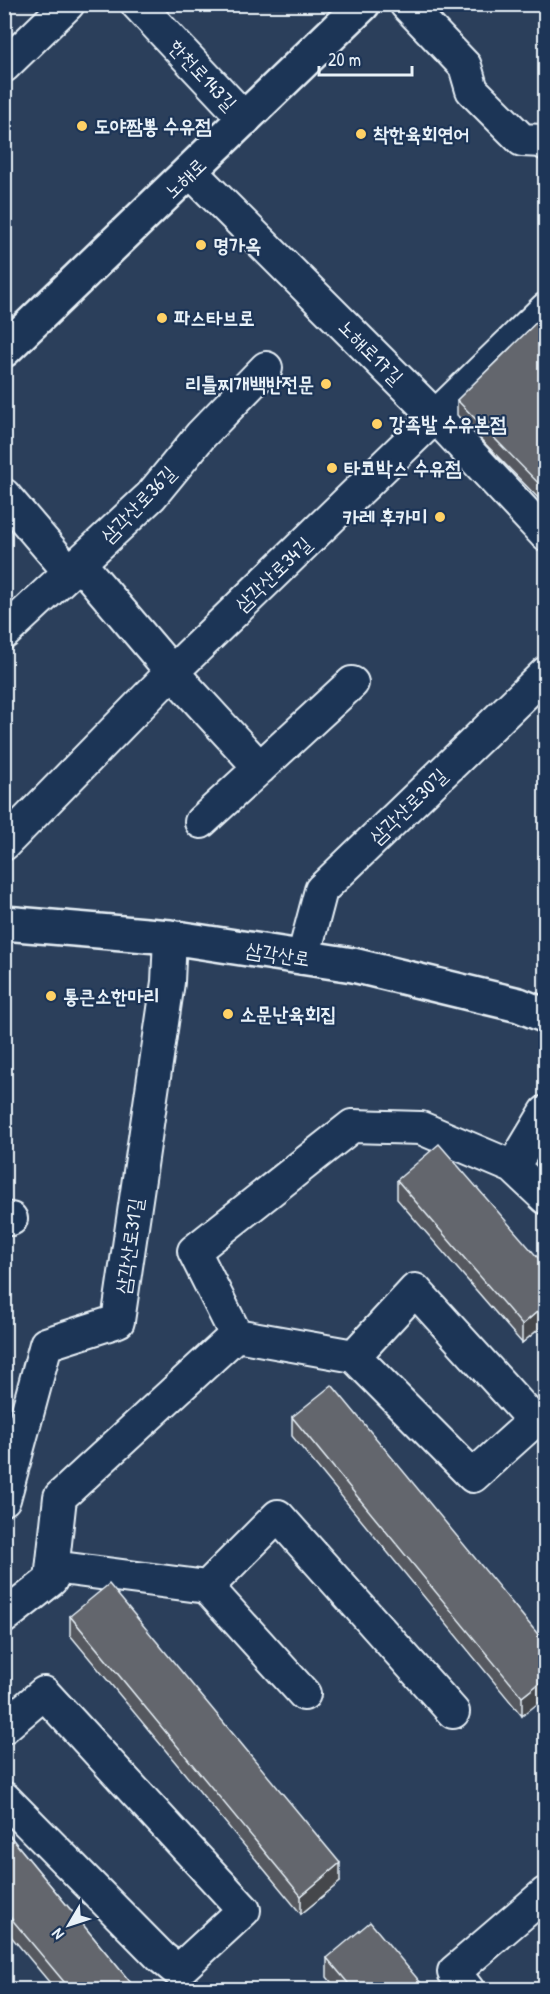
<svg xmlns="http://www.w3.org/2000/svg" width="550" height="1994" font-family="'Patrick Hand','Poor Story',sans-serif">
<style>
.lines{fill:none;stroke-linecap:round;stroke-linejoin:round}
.street-casing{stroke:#e8f1f8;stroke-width:36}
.secondary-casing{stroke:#e8f1f8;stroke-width:38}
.street{stroke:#1d3557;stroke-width:32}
.secondary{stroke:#1d3557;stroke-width:33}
.wall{fill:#55585e;stroke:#e8f1f8;stroke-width:1.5}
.shaded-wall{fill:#45474c;stroke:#e8f1f8;stroke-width:1.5}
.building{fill:#63666d;stroke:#e8f1f8;stroke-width:1.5}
.poi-dot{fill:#ffd166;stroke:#1d3557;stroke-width:2}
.labels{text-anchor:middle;stroke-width:4.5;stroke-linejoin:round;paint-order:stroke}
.street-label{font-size:20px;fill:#e8f1f8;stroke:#1d3557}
.poi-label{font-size:20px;font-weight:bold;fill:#e8f1f8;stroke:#1d3557;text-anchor:start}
</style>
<rect width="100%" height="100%" fill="#2b3f5b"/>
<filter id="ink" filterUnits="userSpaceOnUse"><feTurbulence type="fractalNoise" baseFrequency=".0167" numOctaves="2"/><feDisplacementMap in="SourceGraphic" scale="12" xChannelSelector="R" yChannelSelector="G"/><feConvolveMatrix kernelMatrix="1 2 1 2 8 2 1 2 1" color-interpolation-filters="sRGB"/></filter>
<g filter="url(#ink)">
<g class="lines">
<defs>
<path id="street" d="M137,4L245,119
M406,4L465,66L472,90L522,140L543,141L546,144
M4,66L68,4
M191,172L435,416L546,535
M4,495L61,562L73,569L88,573L172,672L260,768
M4,633L151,496L201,435L266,368
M201,822L352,683
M4,844L172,672L546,309
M303,958L321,890L546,673
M513,1167L546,1112
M4,1218L11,1219
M236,1335L354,1356L473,1476L534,1421L415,1290L354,1356
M236,1335L194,1251L352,1126L421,1128L513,1167L546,1198
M4,1499L46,1344L118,1321L168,982L170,937
M53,1567L207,1587L304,1694
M207,1587L278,1516L453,1712
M4,1617L51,1580L60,1497L236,1335
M4,1727L44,1693L244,1910L178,1971L161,1957L4,1798
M468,1990L454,1972L546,1893"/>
<path id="secondary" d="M4,350L363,4
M4,923L170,937L353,965L519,1005L546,1016"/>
</defs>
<use href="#street" class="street-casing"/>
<use href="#secondary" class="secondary-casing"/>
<use href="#street" class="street"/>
<use href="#secondary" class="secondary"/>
</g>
<path class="wall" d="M546,313V506L457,415V400Z
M397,1180L546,1267V1323L522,1343L397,1199Z
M292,1417L546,1644L522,1716L292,1436Z
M70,1616L340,1882L301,1914L70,1635Z
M4,1829L136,1989H55L4,1928Z
M327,1958L426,1989H337L327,1977Z"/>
<path class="shaded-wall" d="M546,1304V1323L522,1343V1325Z
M546,1678V1697L522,1716V1697Z
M340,1863V1882L301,1914V1896Z"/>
<path class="building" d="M546,313V491L457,400Z
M439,1144L546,1267V1304L522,1325L397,1180Z
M332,1385L546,1644V1678L522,1697L292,1417Z
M109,1584L340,1863L301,1896L70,1616Z
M4,1829L136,1989H70L4,1910Z
M370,1922L426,1989H353L327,1958Z"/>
</g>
<g class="poi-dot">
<circle cx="82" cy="126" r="6"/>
<circle cx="361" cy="134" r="6"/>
<circle cx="201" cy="245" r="6"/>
<circle cx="162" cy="318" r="6"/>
<circle cx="326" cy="384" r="6"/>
<circle cx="377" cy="424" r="6"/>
<circle cx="332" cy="468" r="6"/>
<circle cx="440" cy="517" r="6"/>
<circle cx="51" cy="996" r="6"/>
<circle cx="228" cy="1014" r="6"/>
</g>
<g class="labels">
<g class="street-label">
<text transform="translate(203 75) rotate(47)" y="7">한천로143길</text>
<text transform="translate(185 178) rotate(-44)" y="7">노해로</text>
<text transform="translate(371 352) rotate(45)" y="7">노해로17길</text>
<text transform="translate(138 504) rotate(-46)" y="7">삼각산로36길</text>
<text transform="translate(273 574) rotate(-44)" y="7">삼각산로34길</text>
<text transform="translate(408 806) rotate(-44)" y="7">삼각산로30길</text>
<text transform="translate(278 954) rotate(9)" y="7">삼각산로</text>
<text transform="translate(129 1246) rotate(-82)" y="7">삼각산로31길</text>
</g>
<g class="poi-label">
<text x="94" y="133">도야짬뽕 수유점</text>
<text x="373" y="141">착한육회연어</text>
<text x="213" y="252">명가옥</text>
<text x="174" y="325">파스타브로</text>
<text x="314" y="391" text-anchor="end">리틀찌개백반전문</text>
<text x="389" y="431">강족발 수유본점</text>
<text x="344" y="475">타코박스 수유점</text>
<text x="428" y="524" text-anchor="end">카레 후카미</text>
<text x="63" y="1003">통큰소한마리</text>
<text x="240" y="1021">소문난육회집</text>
</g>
</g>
<rect width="550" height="1994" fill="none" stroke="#1d3557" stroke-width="24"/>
<rect x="12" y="12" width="526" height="1970" fill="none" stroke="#e8f1f8" stroke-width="2" filter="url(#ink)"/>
<g transform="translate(69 1925) rotate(231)" stroke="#1d3557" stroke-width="4.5" paint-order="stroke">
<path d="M0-4.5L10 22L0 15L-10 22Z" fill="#e8f1f8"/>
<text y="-9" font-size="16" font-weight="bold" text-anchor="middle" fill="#e8f1f8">N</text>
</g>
<path d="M319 66v9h93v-9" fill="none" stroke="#e8f1f8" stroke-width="3"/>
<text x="328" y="66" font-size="18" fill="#e8f1f8" stroke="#1d3557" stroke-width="4.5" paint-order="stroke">20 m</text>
</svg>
